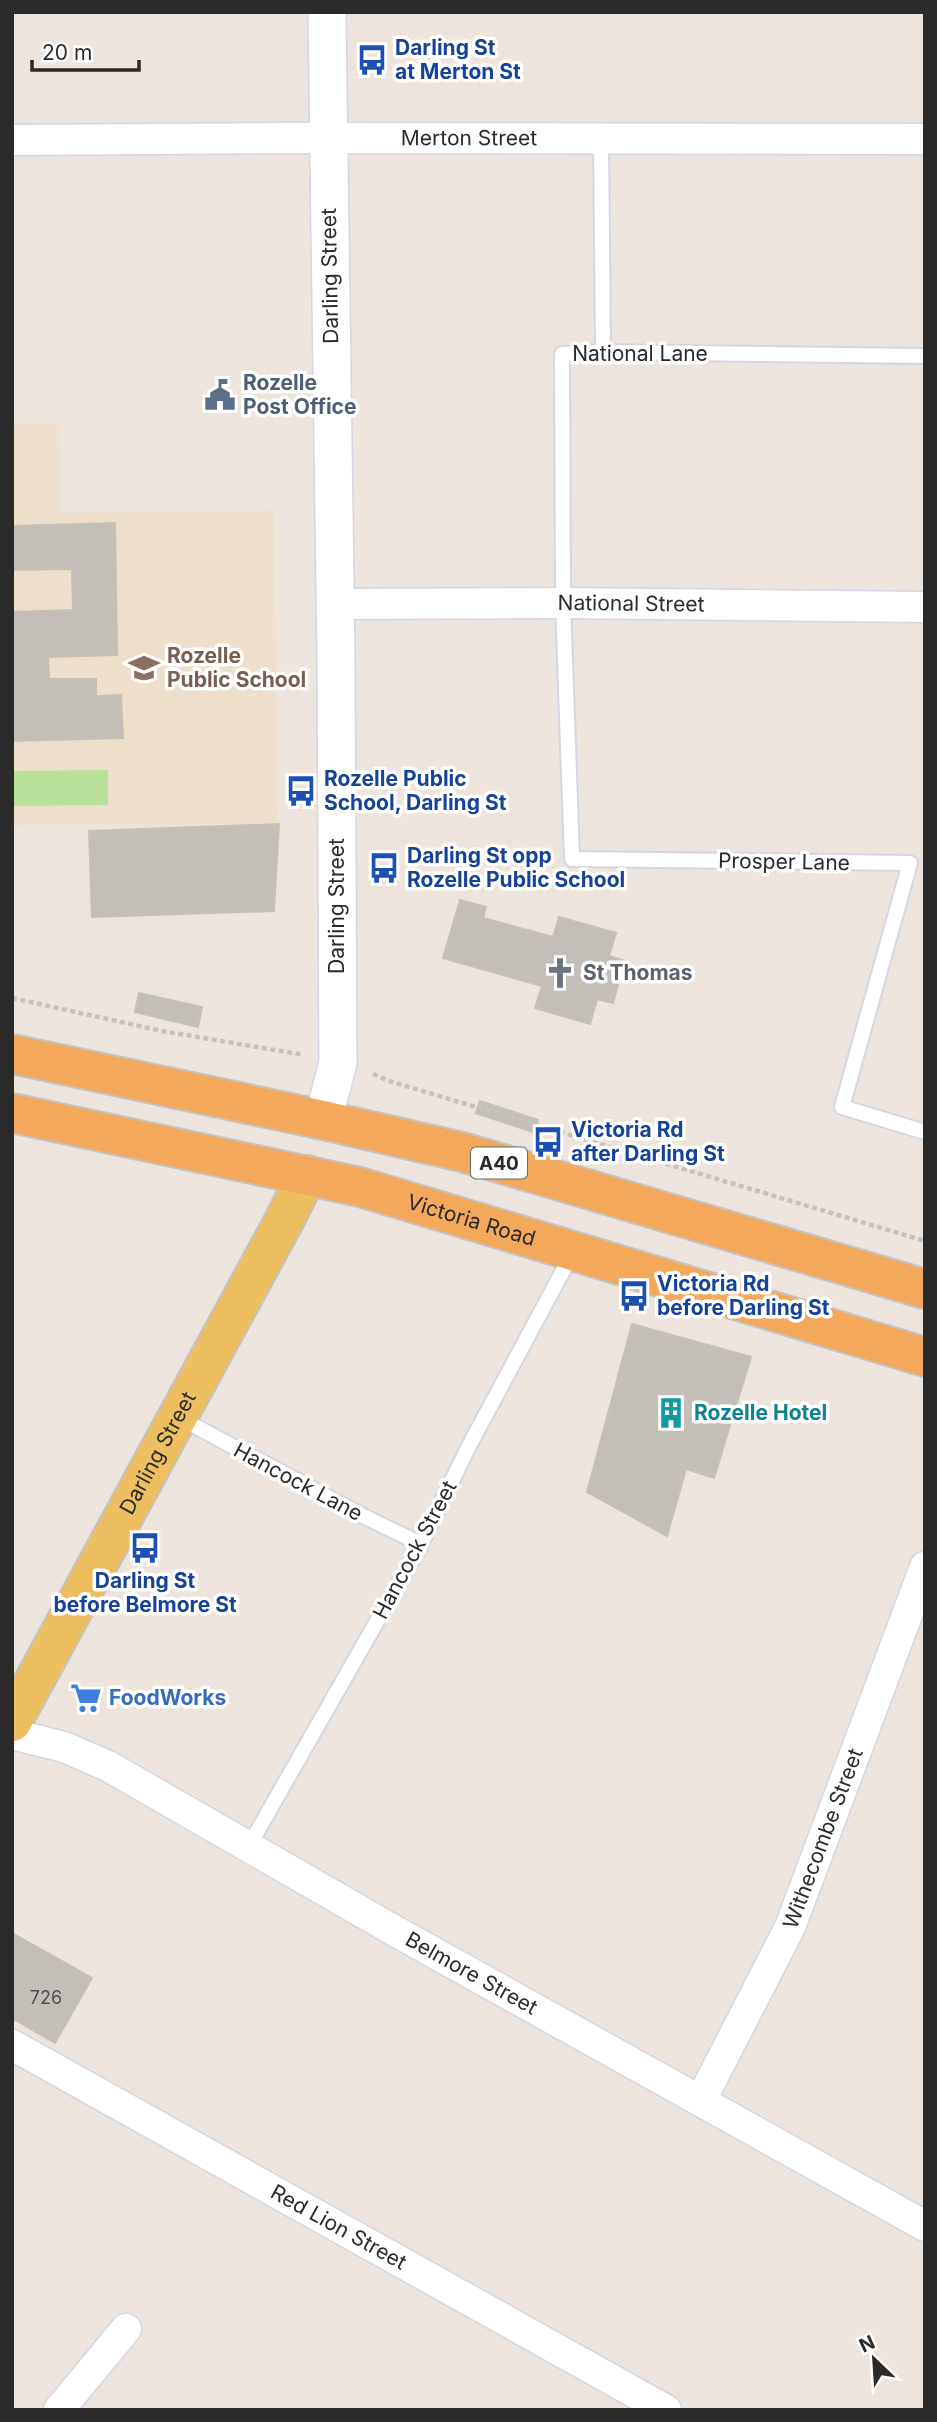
<svg xmlns="http://www.w3.org/2000/svg" width="937" height="2422" font-family="Inter,sans-serif">
<style>
.education{fill:#eddfcc}
.green{fill:#b9e19a}
.building{fill:#c4beb9;stroke:#c7c0b6;stroke-width:2}
.lines{fill:none;stroke-linecap:round;stroke-linejoin:round}
.service-casing{stroke:#d2d7e3;stroke-width:18}
.minor-casing{stroke:#d2d7e3;stroke-width:33}
.tertiary-casing{stroke:#d2d7e3;stroke-width:40}
.primary-casing{stroke:#c3c3c3;stroke-width:42}
.trunk-casing{stroke:#c3c3c3;stroke-width:42}
.path{stroke:#c3c3c3;stroke-width:4.5;stroke-dasharray:5 3.5;stroke-linecap:butt}
.service{stroke:#fff;stroke-width:14}
.minor{stroke:#fff;stroke-width:30}
.tertiary{stroke:#fff;stroke-width:37}
.primary{stroke:#edbf60;stroke-width:38}
.trunk{stroke:#f4a85c;stroke-width:38}
.labels{text-anchor:middle;stroke-width:7;stroke-linejoin:round;paint-order:stroke}
.number-label{font-size:18px;fill:#504f4e}
.shield{fill:#fff;stroke:#6a6a6a;stroke-width:2}
.shield-label{font-size:19px;font-weight:bold;fill:#2a2a2a}
.transit-label{font-size:21px;font-weight:bold;fill:#164399;stroke:#fff;text-anchor:start}
.street-label{font-size:21px;fill:#2a2a2a;stroke:#fff}
.service-label{font-size:21px;font-weight:bold;fill:#4e5e75;stroke:#fff;text-anchor:start}
.education-label{font-size:21px;font-weight:bold;fill:#785e54;stroke:#fff;text-anchor:start}
.worship-label{font-size:21px;font-weight:bold;fill:#5b616d;stroke:#fff;text-anchor:start}
.culture-label{font-size:21px;font-weight:bold;fill:#0d838f;stroke:#fff;text-anchor:start}
.shop-label{font-size:21px;font-weight:bold;fill:#366cbe;stroke:#fff;text-anchor:start}
</style>
<rect width="100%" height="100%" fill="#ece4dd"/>
<path class="education" d="M12,424H59L60,513L274,511L277,823L12,825Z"/>
<path class="green" d="M108,770V805L12,806V771Z"/>
<path class="building" d="M115,523L117,655L12,658V612L73,610L72,569L12,570V526Z
M48,656L49,679H96V696L121,695L123,738L12,741V658Z
M279,824L274,911L92,917L89,831Z
M460,900L486,907L483,918L553,937L559,917L616,933L609,956L625,961L613,1003L597,999L590,1024L535,1008L542,986L443,958Z
M139,993L202,1007L198,1027L135,1012Z
M480,1101L538,1120L533,1132L476,1113Z
M632,1324L751,1357L714,1478L686,1469L667,1536L587,1492Z
M12,1933L92,1978L55,2043L12,2018Z"/>
<g class="lines">
<defs>
<path id="service" d="M601,139L603,352
M925,356L603,352L562,354L563,603L572,859L910,863L842,1107L925,1132
M180,1418L363,1516L421,1544
M249,1846L421,1544L469,1446L572,1254"/>
<g id="minor">
<path id="s1" d="M12,140L286,138L925,139"/>
<path id="s2" d="M335,604L563,603L925,607"/>
<path id="s3" d="M12,1734L64,1747L108,1766L395,1931L925,2226"/>
<path id="s4" d="M12,2045L666,2410"/>
<path id="s5" d="M701,2100L790,1927L925,1567"/>
<path d="M59,2410L126,2329"/>
</g>
<path id="tertiary" d="M323,1120L338,1063L336,659L327,12"/>
<g id="primary">
<path id="s6" d="M12,1722L284,1221L307,1175"/>
</g>
<g id="trunk">
<path d="M12,1054L323,1120L462,1152L925,1289"/>
<path id="s7" d="M12,1113L360,1187L925,1357"/>
</g>
</defs>
<use href="#service" class="service-casing"/>
<use href="#minor" class="minor-casing"/>
<use href="#tertiary" class="tertiary-casing"/>
<use href="#primary" class="primary-casing"/>
<use href="#trunk" class="trunk-casing"/>
<path class="path" d="M12,998L162,1031L304,1055
M373,1074L389,1081L925,1241"/>
<use href="#service" class="service"/>
<use href="#minor" class="minor"/>
<use href="#tertiary" class="tertiary"/>
<use href="#primary" class="primary"/>
<use href="#trunk" class="trunk"/>
</g>
<defs>
<symbol id="bus-bare" viewBox="-9 -9 18 18"><path d="M-5-6H5V4H4V6H2V4H-2V6H-4V4H-5ZM-3.5-4V0h7V-4ZM-3.5 1.2v1.5H-2V1.2ZM2 1.2v1.5H3.5V1.2Z" fill="#1a4fb4" stroke="#fff" stroke-width="2.5" paint-order="stroke"/></symbol>
<symbol id="civic-bare" viewBox="-9 -9 18 18"><path d="M-.6-6.5H3V-4.5H.6V-3L4-1V1h2V6H-6V1h2V-1L-.6-3ZM-1.2 2.5V6h2.4V2.5Z" fill="#5c6f8a" stroke="#fff" stroke-width="2.5" paint-order="stroke"/></symbol>
<symbol id="school-bare" viewBox="-9 -9 18 18"><path d="M0-5L7-2L0 1L-7-2ZM-4 1L0 2.5L4 1V4Q0 6-4 4Z" fill="#8d6e63" stroke="#fff" stroke-width="2.5" paint-order="stroke"/></symbol>
<symbol id="church-bare" viewBox="-9 -9 18 18"><path d="M-1.2-6h2.4v3.5h3.3v2.4h-3.3V6h-2.4V-.1h-3.3v-2.4h3.3Z" fill="#6b7280" stroke="#fff" stroke-width="2.5" paint-order="stroke"/></symbol>
<symbol id="building-bare" viewBox="-9 -9 18 18"><path d="M-4-6H4V6H1V3H-1V6H-4ZM-2.5-4.3h1.7v1.8h-1.7ZM.8-4.3h1.7v1.8H.8ZM-2.5-1h1.7V.8h-1.7ZM.8-1h1.7V.8H.8Z" fill="#0f9aa8" stroke="#fff" stroke-width="2.5" paint-order="stroke"/></symbol>
<symbol id="supermarket-bare" viewBox="-9 -9 18 18"><path d="M-6-5.5h2.5l.6 2H6L4.5 2H-2.5L-4.4-4H-6ZM-1.5 3.2a1.3 1.3 0 1 0 .1 0ZM3 3.2a1.3 1.3 0 1 0 .1 0Z" fill="#3f7fe0" stroke="#fff" stroke-width="2.5" paint-order="stroke"/></symbol>
</defs>
<g fill-rule="evenodd">
<use href="#bus-bare" x="350" y="38" width="44" height="44"/>
<use href="#civic-bare" x="198" y="373" width="44" height="44"/>
<use href="#school-bare" x="122" y="646" width="44" height="44"/>
<use href="#bus-bare" x="279" y="769" width="44" height="44"/>
<use href="#bus-bare" x="362" y="846" width="44" height="44"/>
<use href="#church-bare" x="538" y="951" width="44" height="44"/>
<use href="#bus-bare" x="526" y="1120" width="44" height="44"/>
<use href="#bus-bare" x="612" y="1274" width="44" height="44"/>
<use href="#building-bare" x="649" y="1391" width="44" height="44"/>
<use href="#bus-bare" x="123" y="1526" width="44" height="44"/>
<use href="#supermarket-bare" x="64" y="1676" width="44" height="44"/>
</g>
<g class="labels">
<g class="number-label">
<text x="46" y="2004">726</text>
</g>
<rect class="shield" x="471" y="1147.5" width="56" height="31" rx="5"/>
<g class="shield-label">
<text x="499" y="1170">A40</text>
</g>
<g class="transit-label">
<text x="395" y="55">Darling St<tspan x="395" dy="24">at Merton St</tspan></text>
<text x="324" y="786">Rozelle Public<tspan x="324" dy="24">School, Darling St</tspan></text>
<text x="407" y="863">Darling St opp<tspan x="407" dy="24">Rozelle Public School</tspan></text>
<text x="571" y="1137">Victoria Rd<tspan x="571" dy="24">after Darling St</tspan></text>
<text x="657" y="1291">Victoria Rd<tspan x="657" dy="24">before Darling St</tspan></text>
<text x="145" y="1588" text-anchor="middle">Darling St<tspan x="145" dy="24">before Belmore St</tspan></text>
</g>
<g class="street-label">
<text dy="7" stroke="none"><textPath href="#s1" startOffset="457">Merton Street</textPath></text>
<text transform="translate(330 276) rotate(-91)" y="7">Darling Street</text>
<text x="640" y="361">National Lane</text>
<text dy="7" stroke="none"><textPath href="#s2" startOffset="296">National Street</textPath></text>
<text transform="translate(784 862) rotate(1)" y="7">Prosper Lane</text>
<text transform="translate(337 906) rotate(-90)" y="7">Darling Street</text>
<text dy="7" stroke="none"><textPath href="#s7" startOffset="472">Victoria Road</textPath></text>
<text dy="7" stroke="none"><textPath href="#s6" startOffset="306">Darling Street</textPath></text>
<text transform="translate(298 1482) rotate(28)" y="7">Hancock Lane</text>
<text transform="translate(415 1550) rotate(-62)" y="7">Hancock Street</text>
<text dy="7" stroke="none"><textPath href="#s5" startOffset="289">Withecombe Street</textPath></text>
<text dy="7" stroke="none"><textPath href="#s3" startOffset="520">Belmore Street</textPath></text>
<text dy="7" stroke="none"><textPath href="#s4" startOffset="374">Red Lion Street</textPath></text>
</g>
<g class="service-label">
<text x="243" y="390">Rozelle<tspan x="243" dy="24">Post Office</tspan></text>
</g>
<g class="education-label">
<text x="167" y="663">Rozelle<tspan x="167" dy="24">Public School</tspan></text>
</g>
<g class="worship-label">
<text x="583" y="980">St Thomas</text>
</g>
<g class="culture-label">
<text x="694" y="1420">Rozelle Hotel</text>
</g>
<g class="shop-label">
<text x="109" y="1705">FoodWorks</text>
</g>
</g>
<rect width="937" height="2422" fill="none" stroke="#2a2a2a" stroke-width="28"/>
<g transform="translate(874 2359) rotate(335)" stroke="#ffffff" stroke-width="5" paint-order="stroke">
<path d="M0-5L12 26L0 18L-12 26Z" fill="#2a2a2a"/>
<text y="-10" font-size="19" font-weight="bold" text-anchor="middle" fill="#2a2a2a">N</text>
</g>
<path d="M32 60v10h107v-10" fill="none" stroke="#2a2a2a" stroke-width="3.5"/>
<text x="42" y="60" font-size="21" fill="#2a2a2a" stroke="#ffffff" stroke-width="5" paint-order="stroke">20 m</text>
</svg>
